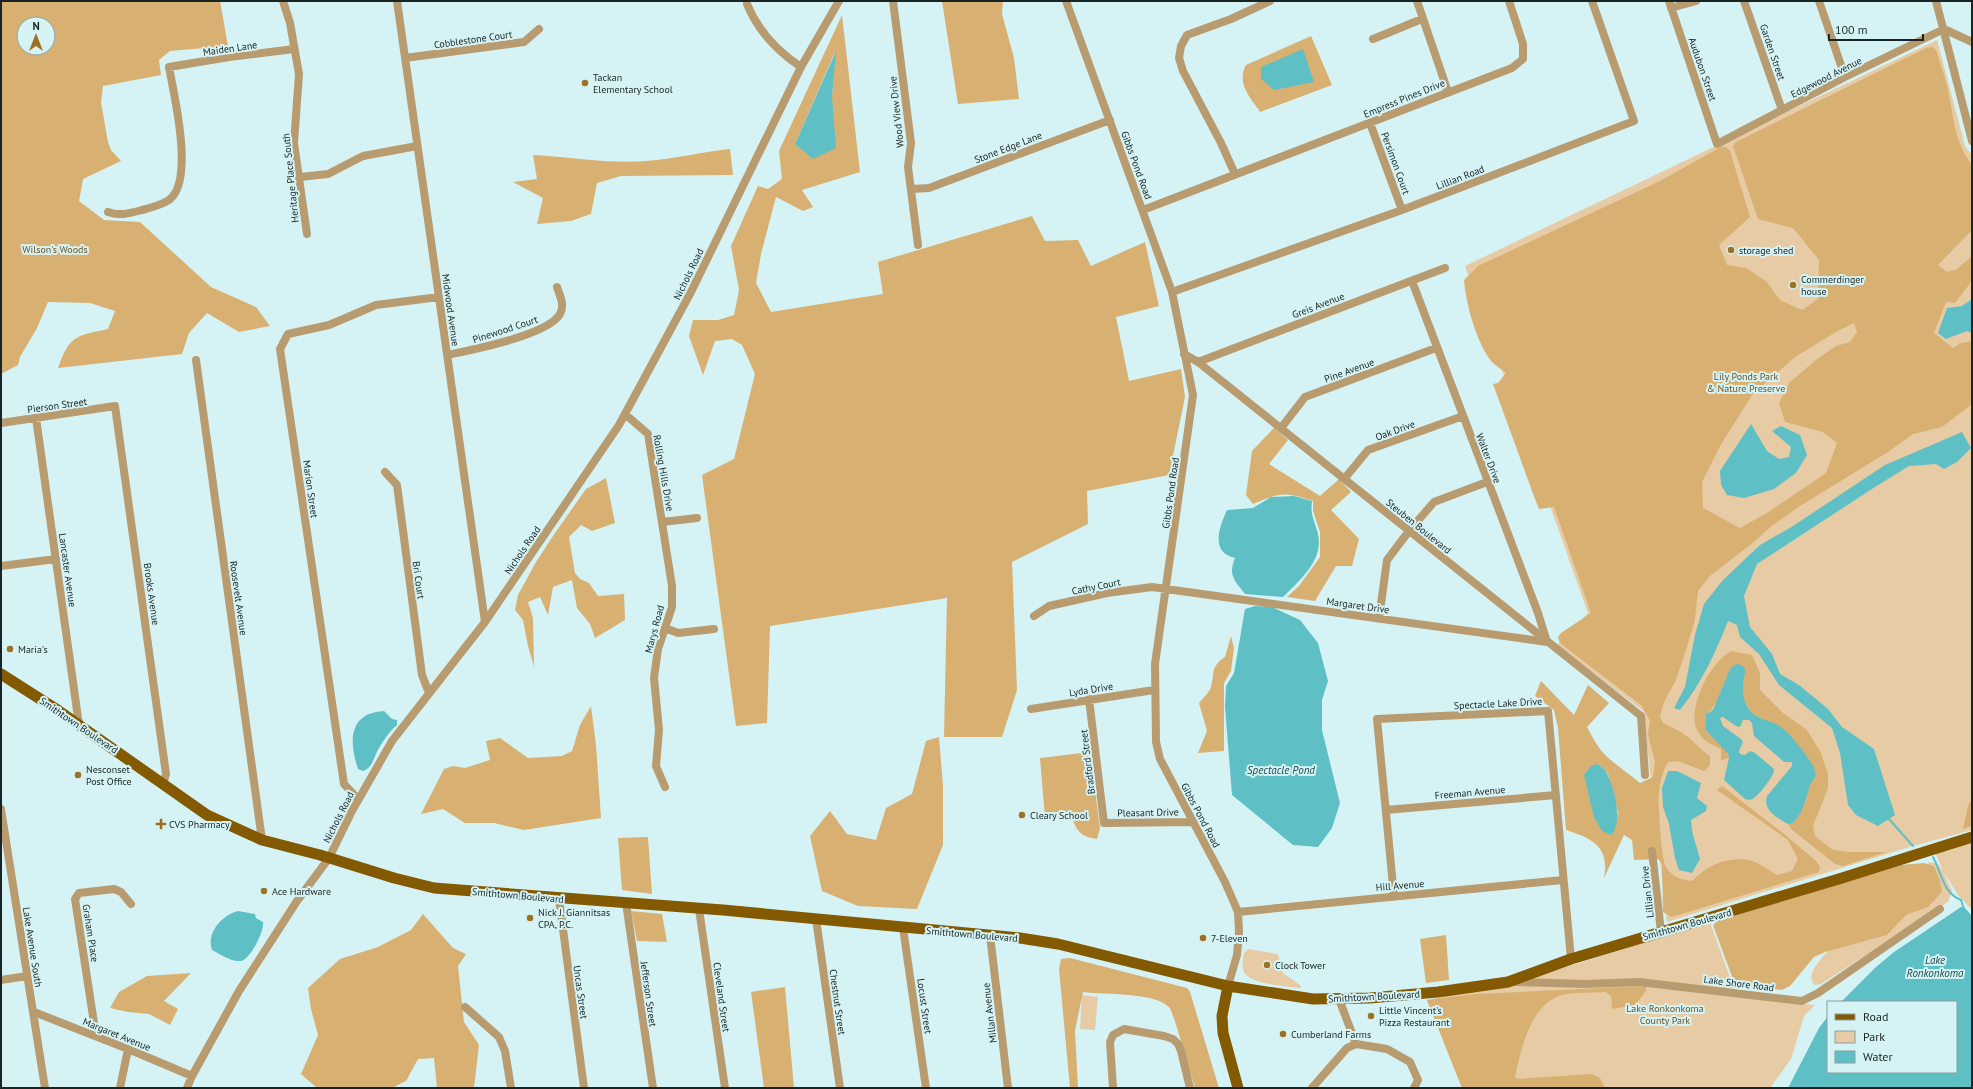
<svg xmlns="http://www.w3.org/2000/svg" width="1973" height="1089" font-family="'PT Sans',sans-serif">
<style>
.green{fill:#e6cba4}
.forest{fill:#d8b072;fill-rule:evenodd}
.water{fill:#5ec0c5}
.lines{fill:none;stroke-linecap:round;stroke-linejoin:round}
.stream{stroke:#5ec0c5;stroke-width:2}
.minor{stroke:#b99b70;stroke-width:8}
.major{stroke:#835901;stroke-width:11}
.poi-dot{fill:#9e7121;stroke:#d5f3f5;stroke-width:1.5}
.labels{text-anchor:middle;stroke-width:4;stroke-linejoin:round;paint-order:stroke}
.street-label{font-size:10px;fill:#192424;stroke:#d5f3f5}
.poi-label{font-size:10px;fill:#192424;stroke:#d5f3f5;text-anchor:start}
.park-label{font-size:10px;fill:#6d5122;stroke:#d5f3f5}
.water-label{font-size:11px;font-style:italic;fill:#1c494b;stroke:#d5f3f5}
</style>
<rect width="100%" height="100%" fill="#d5f3f5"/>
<path class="green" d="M1937,40L1965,146L1972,155V830L1913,846L1667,922L1643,711L1557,645L1588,613L1465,266Z
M1972,842V910L1958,895L1943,871L1952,891L1948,902L1821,984L1815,985C1805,975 1818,963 1825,954L1934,866L1927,864L1930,862L1938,864L1943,871L1935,852Z
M1710,922L1737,997L1815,1005L1804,1016L1791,1059L1770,1088H1462L1427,1000L1528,979Z
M1248,949L1278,954L1283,973L1300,985L1301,988C1289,987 1249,984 1244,972C1241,966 1243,958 1244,953Z
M1082,995L1098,997L1095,1030L1080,1029Z"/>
<path class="forest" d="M1,1H220L228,46L170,51L159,60L161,75L103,86L101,102L108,142L111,150L121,161L83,179L79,201L104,220L140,222L211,287L256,307L270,326L239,332L207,313L189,333L182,354L58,368C70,334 77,336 108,329L115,311L90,303L48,302L37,328L20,357L18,365L1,374ZM24,24H48V48H24Z
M942,1H1003L1002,14L1014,58L1019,99L958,104Z
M842,15L860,172L802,190L813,207L803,211L776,197L761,254L756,283L771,312L883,294L878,262L1032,216L1045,241L1078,240L1091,266L1145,242L1159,306L1116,317L1129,381L1181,369L1185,397L1169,475L1087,491L1088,524L1012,562L1017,690L1002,737H944L947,598L770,626L767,723L736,726L702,475L734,459L755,374L742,345L732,339L715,341L703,375L689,336L693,320H718L734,315L739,290L731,246L758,186L768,189L782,179L779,151ZM835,52L832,97L795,144Z
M1311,36L1332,85L1260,112C1250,97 1236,83 1246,65Z
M1933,47L1936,50C1940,62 1944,74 1947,86C1954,115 1953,140 1972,165V230L1938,265L1947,272L1957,269L1972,256V281L1955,303L1946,302L1934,333L1953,348L1961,343L1972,341V404L1942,427L1913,434L1888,452L1800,506L1773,525L1750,545L1710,576L1698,591L1695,619L1687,647L1675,682L1664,702L1660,716L1663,723C1672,727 1680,731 1688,737C1696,744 1701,750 1710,756V765L1704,771L1678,761L1668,762C1663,771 1660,781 1659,791C1658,804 1661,858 1666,867C1672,877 1682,880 1692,881C1708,865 1729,855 1752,861C1761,864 1770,871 1777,875L1792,871L1798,859L1788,840L1717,790L1722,786L1788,837L1816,861L1820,867L1819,872L1672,917L1663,912L1662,864L1658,859L1634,860L1632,840L1624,835L1604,878C1610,846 1591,838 1566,830L1558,728L1554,710L1535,696L1541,681L1574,715L1588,685L1609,703L1587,727C1594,740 1600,752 1612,761C1621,769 1631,775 1640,783L1653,777L1655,762L1648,734L1650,721L1642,706L1560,643L1558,637L1561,633L1591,613L1554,507L1539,509L1535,499L1493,384L1498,383L1506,373C1501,369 1495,365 1491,361C1476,341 1466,304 1464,280L1478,266L1660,181L1721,147H1726L1730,151L1750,217L1719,245L1727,265L1746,268L1766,281L1780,300L1802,310L1818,299L1819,260L1793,228L1758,219L1733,146L1736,142L1926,48ZM1854,323L1857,332L1850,342L1836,346L1817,359L1790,382L1779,403L1785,422L1823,432L1837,443L1826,473L1767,513L1740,528L1703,508L1702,482L1720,446L1752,395L1795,357L1836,332ZM1598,764L1608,774L1619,817Z
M730,149L733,175L621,176L597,183L591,214L571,221L537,224L543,198L513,182L537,179L533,155C571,157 608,164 646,161C674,159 702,152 730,149Z
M1274,428L1288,440L1269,464L1320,496L1339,479L1351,492L1331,510L1359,539L1352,566H1336L1315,601L1287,597L1299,586L1320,557V532L1313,511V501C1285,492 1281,492 1253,504L1246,495L1252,451Z
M606,478L615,523L592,531L581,525L569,537L575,573L580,579L589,583L598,596L624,594L625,620L595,638L590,624L577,608L572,580L553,587L548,615L540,597L528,602L533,618L534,667L528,646L523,620L515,610L518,595L536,562L555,533L586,489Z
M1231,636L1234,648L1231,671L1224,683V751L1198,753L1207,731L1199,703C1203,698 1209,693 1211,687C1215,673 1210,667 1225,657Z
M1731,651L1752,655L1760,673V690L1783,713L1806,729L1820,751L1828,774V788L1813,826L1815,836L1833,850L1849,852H1886L1843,866L1835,864L1791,829L1788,824L1793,823L1806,802L1810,783L1815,778V772L1796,743L1782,729L1757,718L1749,709L1744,700L1742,690L1745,671L1734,665C1722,679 1721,705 1706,714L1705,729L1725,749L1729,758L1721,760V749C1715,746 1705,742 1701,736C1684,718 1704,676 1719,661C1722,657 1727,654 1731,651Z
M591,706L596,745L601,818L524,830L494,823H465L443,809L421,814L444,769L453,766L465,768L490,760L486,741L500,738L528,758L562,756L572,751L580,725Z
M939,737L943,786V845L917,909L858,906L822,891L810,836L830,811L847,834L876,840L886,808L912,794L926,741Z
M1090,752L1100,828L1097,839C1082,837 1077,832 1072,818H1045L1040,758Z
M1972,797V826L1963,829L1968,806Z
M648,837L652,894L622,890L618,838Z
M1924,863L1934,866L1940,881L1942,892L1928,907L1906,915L1887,935L1825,952L1814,957L1790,986L1782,990L1751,987L1734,982L1713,925L1718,921L1900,865Z
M631,911L662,914L667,942L637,941Z
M423,914L453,948L466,954L458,966L464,1022L479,1045L474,1088H437L434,1058L418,1059L406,1081L392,1088H317L301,1074L318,1035L311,1009L308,988L340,959L378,947L411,930Z
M1446,935L1449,980L1426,983L1420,939Z
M1070,958L1187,988L1190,992L1219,1088H1195L1174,1018C1172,1015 1171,1009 1169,1007C1154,992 1105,995 1083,992L1075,1031L1078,1088H1070L1059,969L1061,959Z
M191,973L164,1001L178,1009L170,1025L149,1014L128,1012L110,1008L119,992L147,976Z
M1646,986V991L1635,1005L1612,1009L1611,996L1606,992C1593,993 1579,992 1566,994C1531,1000 1521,1049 1515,1077L1518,1079L1592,1074L1600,1078L1605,1088H1462L1427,1000L1476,994Z
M785,987L794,1088H764L751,992Z"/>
<path class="water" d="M1303,49L1314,82L1274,90L1261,79V67Z
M836,51L832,97L836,148L813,159L795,144Z
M1972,299V333L1967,331L1946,339L1938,333L1947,308L1962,306Z
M1751,424L1767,451L1779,459L1789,457L1791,447L1772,431L1781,426L1800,435L1807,455L1796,473L1774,489L1744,498L1727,495L1721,485L1720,471Z
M1962,432L1971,448L1957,462L1944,469L1936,464L1909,466L1875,487L1757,564L1744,596L1750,627L1772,654L1780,674L1799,685L1828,709L1842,727L1874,749L1895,815L1878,826L1856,815L1848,805L1840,753L1832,728L1779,685L1759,654L1740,637L1737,625L1728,621C1716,652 1701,684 1680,710L1674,708L1685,687L1695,635L1704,604L1723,580L1760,545L1793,526L1885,465Z
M1294,496L1312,501C1310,516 1315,521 1318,534C1324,560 1300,580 1283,597L1245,594C1234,580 1228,575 1235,558C1209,552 1220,526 1227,510L1253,508L1271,497Z
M1255,606L1272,607L1300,620L1318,643L1328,681L1322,700V730L1340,803L1332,828L1318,847L1293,845L1232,795L1225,707L1226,686L1234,673L1245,609Z
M1738,664C1741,665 1744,666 1745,670C1746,673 1744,675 1744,678C1742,689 1742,698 1748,708C1756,719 1765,719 1776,724C1787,729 1812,760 1815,771C1817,778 1812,780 1810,785C1806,799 1804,811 1793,823L1788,824C1778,818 1762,810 1767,796L1792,766V762H1784L1754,736L1752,723L1749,720H1743L1740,727L1736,726L1723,717L1720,718L1723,726L1741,739L1743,742L1739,751L1740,754L1745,755L1750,751L1755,753L1774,769C1775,775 1760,794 1754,798C1751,800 1748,800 1745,799L1724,780L1729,758L1728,754L1705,729L1706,714L1713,710L1730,669L1734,665Z
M384,711L392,719L397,720V725C390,731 384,739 379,748C374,756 373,768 363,771L358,769C349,742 348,713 384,711Z
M1598,764C1601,767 1607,771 1608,776C1615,790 1623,823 1611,835L1602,831L1594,817L1584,775L1591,766Z
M1668,771H1677L1701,783L1697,798L1707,806L1706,811L1691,820C1691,833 1697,846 1700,859L1692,873L1679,870L1675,858L1669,824L1663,807L1662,788Z
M1961,907H1964L1972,916V1088H1788L1819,1028L1828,1016V1072H1956V1002H1841L1876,967L1894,952Z
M238,911L255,914L256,918L263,922C265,930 250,960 241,961C231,962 220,954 212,950C206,933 222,915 238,911Z"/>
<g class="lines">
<path class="stream" d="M1889,819L1913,846
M1933,857C1942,874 1943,893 1961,900L1963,906"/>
<path class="minor" d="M283,1L290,23L299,74L294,143L307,234
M397,1L485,622
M893,1L911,143L908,167L918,245
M1066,1L1172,292L1193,395L1155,664L1156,742L1160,759L1225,882L1238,912L1239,932L1237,955L1228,986
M1417,1L1448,92
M1669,1L1717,144L1845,77L1944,29L1972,42
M1744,1L1782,110
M1819,1L1845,77
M1936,1L1972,141
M747,4C758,31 777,51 801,67
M1671,8L1696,1
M1373,39L1422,19
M405,58L524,42L539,29
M1370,123L1402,210
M1235,174L1221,143L1183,71L1179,58L1181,46L1187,35L1231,19L1270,1
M300,177L328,174L363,156L417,146
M912,189L929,188L1110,120
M1143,210L1512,68L1523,59V44L1509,1
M108,212C121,217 133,212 146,209C153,207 163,204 169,200C195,181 174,95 169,67L229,57L294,49
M1172,292L1402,210L1634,121L1592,1
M1184,354L1198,362L1641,716L1645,775
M447,355C472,350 548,335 560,314C565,305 560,296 557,287
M196,360L262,840
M1198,362L1445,268
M625,414L648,434L672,586V607L658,649L654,678L659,730L656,766L665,787
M36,418L79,725
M1,423L115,406L166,774L163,784
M1281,428L1305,397L1436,348
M385,472L397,485L422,675L429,693
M1345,478L1368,450L1463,416
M662,522L697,518
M1,566L56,559
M1034,616L1049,606L1107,593L1152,587L1547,642L1538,613L1412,281
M1379,618L1387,560L1409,531L1434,502L1487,482
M665,628L678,633L714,629
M1089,699L1104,823L1193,822
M1031,709L1154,690
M358,799L344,784L280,349L288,334L329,325L376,305L439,297
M1,809L45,1088
M1386,810L1556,795
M1652,851L1661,932
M1394,896L1377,719L1548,711L1571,959
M559,899L584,1088
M626,903L653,1088
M699,909L725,1088
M1238,912L1563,880
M816,919L840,1088
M903,928L926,1088
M990,935L1008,1088
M1,980L27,976
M1513,982L1586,984L1639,982L1802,1001L1818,993L1940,909
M1339,999L1356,1044
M465,1007L499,1037L505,1051L511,1088
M34,1012L128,1049L192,1076
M96,1036L75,899L79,893L114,889L121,892L131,904
M1356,1044L1387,1049L1410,1062L1418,1080L1414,1088
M120,1088L128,1049
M187,1088L192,1076L239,991L297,901L329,858L352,811L392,741L485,622L619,425L691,292L801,67L839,1
M1113,1088L1110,1042L1113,1035L1124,1029L1164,1036L1173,1039L1178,1044L1181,1051L1190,1088
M1312,1088L1347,1048L1356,1044"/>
<path class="major" d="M1,674L59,711L207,815L262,840L320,855L394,878L434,888L460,890L723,910L1020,938L1058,944L1228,986L1313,999L1370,998L1438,992L1508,982L1571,959L1842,878L1972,837
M1228,986L1222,1016L1223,1033L1238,1088"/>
</g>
<g class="poi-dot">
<circle cx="585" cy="83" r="4"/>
<circle cx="1731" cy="250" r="4"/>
<circle cx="1793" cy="285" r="4"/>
<circle cx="10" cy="649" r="4"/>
<circle cx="78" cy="775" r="4"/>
<circle cx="1022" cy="815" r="4"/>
<path d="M159 818h4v4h4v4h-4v4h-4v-4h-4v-4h4z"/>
<circle cx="264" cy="891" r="4"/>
<circle cx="530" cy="918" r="4"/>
<circle cx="1203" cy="938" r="4"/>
<circle cx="1267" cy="965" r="4"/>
<circle cx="1371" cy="1016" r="4"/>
<circle cx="1283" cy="1034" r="4"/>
</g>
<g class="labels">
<g class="street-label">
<text transform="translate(473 39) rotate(-8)" y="4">Cobblestone Court</text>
<text transform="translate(230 48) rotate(-8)" y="4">Maiden Lane</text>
<text transform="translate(1773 52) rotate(71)" y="4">Garden Street</text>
<text transform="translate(1703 69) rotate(71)" y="4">Audubon Street</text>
<text transform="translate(1826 77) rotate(-27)" y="4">Edgewood Avenue</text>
<text transform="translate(1404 98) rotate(-22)" y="4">Empress Pines Drive</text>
<text transform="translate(896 112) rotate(-96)" y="4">Wood View Drive</text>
<text transform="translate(1008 147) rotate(-21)" y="4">Stone Edge Lane</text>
<text transform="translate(1396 163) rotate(70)" y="4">Persimon Court</text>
<text transform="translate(1137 165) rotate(70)" y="4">Gibbs Pond Road</text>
<text transform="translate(1460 177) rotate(-21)" y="4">Lillian Road</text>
<text transform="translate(290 178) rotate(-96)" y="4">Heritage Place South</text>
<text transform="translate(688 274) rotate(-64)" y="4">Nichols Road</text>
<text transform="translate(1318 305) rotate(-21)" y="4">Greis Avenue</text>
<text transform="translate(451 310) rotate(82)" y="4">Midwood Avenue</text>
<text transform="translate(505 329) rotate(-18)" y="4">Pinewood Court</text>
<text transform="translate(1349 370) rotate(-20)" y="4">Pine Avenue</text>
<text transform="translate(57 405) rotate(-8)" y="4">Pierson Street</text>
<text transform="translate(1395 430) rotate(-20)" y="4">Oak Drive</text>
<text transform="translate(1489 458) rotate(69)" y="4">Walter Drive</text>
<text transform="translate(664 473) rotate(80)" y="4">Rolling Hills Drive</text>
<text transform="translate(311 489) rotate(82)" y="4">Marion Street</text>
<text transform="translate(1170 493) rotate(-82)" y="4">Gibbs Pond Road</text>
<text transform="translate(1419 526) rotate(39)" y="4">Steuben Boulevard</text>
<text transform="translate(522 550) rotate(-56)" y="4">Nichols Road</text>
<text transform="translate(68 570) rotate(82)" y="4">Lancaster Avenue</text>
<text transform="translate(419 580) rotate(82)" y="4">Bri Court</text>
<text transform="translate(1096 586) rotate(-11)" y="4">Cathy Court</text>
<text transform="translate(152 594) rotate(82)" y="4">Brooks Avenue</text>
<text transform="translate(239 598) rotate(82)" y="4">Roosevelt Avenue</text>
<text transform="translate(1358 605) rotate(8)" y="4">Margaret Drive</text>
<text transform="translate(654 629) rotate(-75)" y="4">Marys Road</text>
<text transform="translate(1091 689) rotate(-9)" y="4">Lyda Drive</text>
<text transform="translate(1498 703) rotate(-3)" y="4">Spectacle Lake Drive</text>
<text transform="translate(79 725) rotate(34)" y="4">Smithtown Boulevard</text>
<text transform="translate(1087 762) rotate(-97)" y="4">Bradford Street</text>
<text transform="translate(1470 792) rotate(-5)" y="4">Freeman Avenue</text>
<text transform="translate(1148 812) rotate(-1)" y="4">Pleasant Drive</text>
<text transform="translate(1201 815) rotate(62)" y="4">Gibbs Pond Road</text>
<text transform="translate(338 817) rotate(-63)" y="4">Nichols Road</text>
<text transform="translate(1400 885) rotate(-5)" y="4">Hill Avenue</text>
<text transform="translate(1647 892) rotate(-96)" y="4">Lillian Drive</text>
<text transform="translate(518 895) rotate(5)" y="4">Smithtown Boulevard</text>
<text transform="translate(1687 924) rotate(-16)" y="4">Smithtown Boulevard</text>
<text transform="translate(91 933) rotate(81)" y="4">Graham Place</text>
<text transform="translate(972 934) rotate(5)" y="4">Smithtown Boulevard</text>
<text transform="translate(33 947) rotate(81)" y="4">Lake Avenue South</text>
<text transform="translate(1739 983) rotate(7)" y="4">Lake Shore Road</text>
<text transform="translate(581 992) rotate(82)" y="4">Uncas Street</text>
<text transform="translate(649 994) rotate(82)" y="4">Jefferson Street</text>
<text transform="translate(1374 996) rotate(-3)" y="4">Smithtown Boulevard</text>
<text transform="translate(722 997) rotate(82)" y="4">Cleveland Street</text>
<text transform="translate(838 1002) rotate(82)" y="4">Chestnut Street</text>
<text transform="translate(925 1006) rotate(82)" y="4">Locust Street</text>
<text transform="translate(989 1013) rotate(-97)" y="4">Millan Avenue</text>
<text transform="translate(117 1034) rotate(22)" y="4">Margaret Avenue</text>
</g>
<g class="poi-label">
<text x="593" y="81">Tackan<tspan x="593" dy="12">Elementary School</tspan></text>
<text x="1739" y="254">storage shed</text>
<text x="1801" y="283">Commerdinger<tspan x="1801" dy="12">house</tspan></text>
<text x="18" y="653">Maria's</text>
<text x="86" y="773">Nesconset<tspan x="86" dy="12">Post Office</tspan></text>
<text x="1030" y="819">Cleary School</text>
<text x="169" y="828">CVS Pharmacy</text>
<text x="272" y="895">Ace Hardware</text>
<text x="538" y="916">Nick J. Giannitsas<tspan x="538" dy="12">CPA, P.C.</tspan></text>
<text x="1211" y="942">7-Eleven</text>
<text x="1275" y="969">Clock Tower</text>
<text x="1379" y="1014">Little Vincent's<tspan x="1379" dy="12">Pizza Restaurant</tspan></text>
<text x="1291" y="1038">Cumberland Farms</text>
</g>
<g class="park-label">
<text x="55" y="253">Wilson's Woods</text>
<text x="1746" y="380">Lily Ponds Park<tspan x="1746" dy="12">&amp; Nature Preserve</tspan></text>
<text x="1665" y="1012">Lake Ronkonkoma<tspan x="1665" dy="12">County Park</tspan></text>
</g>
<g class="water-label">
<text x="1281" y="774">Spectacle Pond</text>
<text x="1935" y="964">Lake<tspan x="1935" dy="13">Ronkonkoma</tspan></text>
</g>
</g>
<rect width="1973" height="1089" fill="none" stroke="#192424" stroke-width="4"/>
<rect x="1827" y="1001" width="130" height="72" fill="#d5f3f5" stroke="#8aa0a1"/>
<rect x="1835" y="1014" width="20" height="6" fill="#835901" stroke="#8aa0a1"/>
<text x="1863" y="1021" font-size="12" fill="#192424">Road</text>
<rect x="1835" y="1031" width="20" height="12" fill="#e6cba4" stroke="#8aa0a1"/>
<text x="1863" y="1041" font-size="12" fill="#192424">Park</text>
<rect x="1835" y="1051" width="20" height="12" fill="#5ec0c5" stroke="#8aa0a1"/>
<text x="1863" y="1061" font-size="12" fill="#192424">Water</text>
<g transform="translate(36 36)"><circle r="19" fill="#d5f3f5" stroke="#8aa0a1"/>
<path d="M0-3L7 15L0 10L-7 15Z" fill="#9e7121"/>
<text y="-6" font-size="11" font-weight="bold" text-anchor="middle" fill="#192424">N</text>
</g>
<path d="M1829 34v6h94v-6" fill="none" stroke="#192424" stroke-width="2"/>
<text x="1835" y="34" font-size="12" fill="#192424" stroke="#d5f3f5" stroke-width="3" paint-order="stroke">100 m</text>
</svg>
